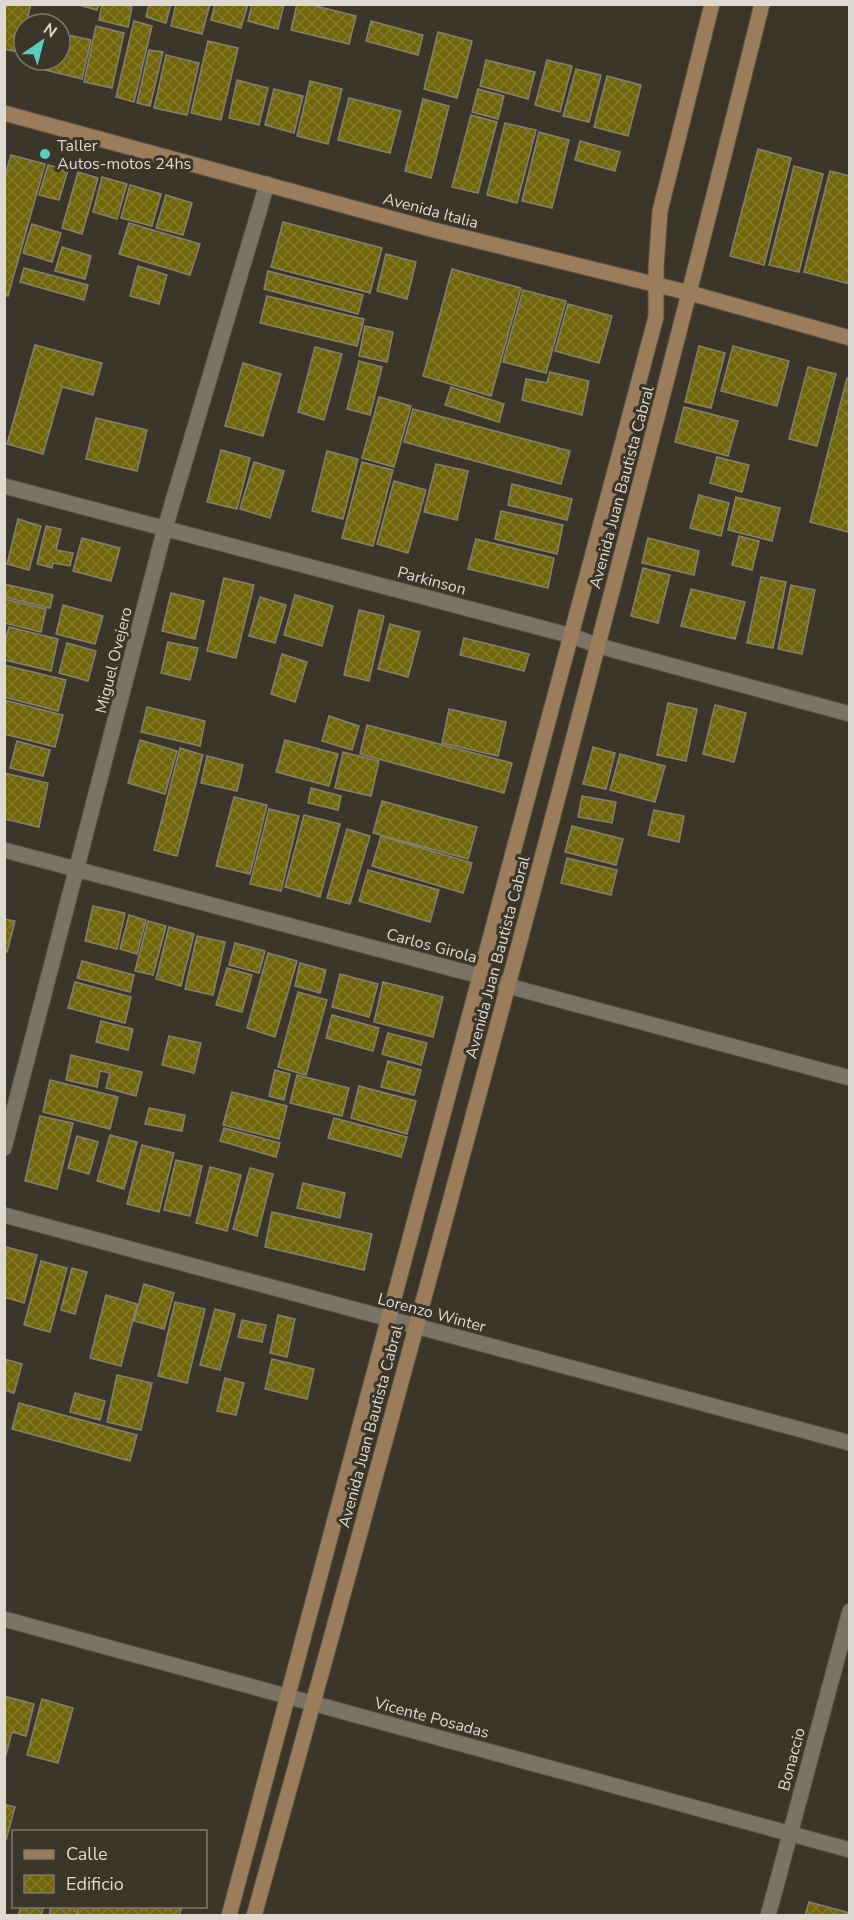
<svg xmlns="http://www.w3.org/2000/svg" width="854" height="1920" font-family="'Nunito Sans',sans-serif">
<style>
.building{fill:url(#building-cross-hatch);stroke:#838272;stroke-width:1.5}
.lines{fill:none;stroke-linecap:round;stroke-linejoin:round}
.street-casing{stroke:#575247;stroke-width:17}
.secondary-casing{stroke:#575247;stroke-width:17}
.street{stroke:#7b7366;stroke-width:15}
.secondary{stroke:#9b7c5b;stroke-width:15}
.poi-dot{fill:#58cec0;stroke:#3c3529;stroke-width:2}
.labels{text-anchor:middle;stroke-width:6;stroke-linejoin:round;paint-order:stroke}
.poi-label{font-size:16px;fill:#ded9d1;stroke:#3c3529;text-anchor:start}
.street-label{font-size:16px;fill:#ded9d1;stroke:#3c3529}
</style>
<defs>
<pattern id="building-cross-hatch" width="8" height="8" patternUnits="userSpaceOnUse" patternTransform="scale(1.5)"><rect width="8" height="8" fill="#706508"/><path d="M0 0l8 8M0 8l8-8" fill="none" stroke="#847a2b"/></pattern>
</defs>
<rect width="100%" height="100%" fill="#3c3529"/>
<path class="building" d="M7,4H31L26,24H24L18,52L4,49V13Z
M75,4H99L97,10Z
M102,4H121L132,7L128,27L99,20Z
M149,4H171L166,23L146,17Z
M176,4H210L202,34L171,26Z
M215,4H248L241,28L211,20Z
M252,4H284L278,29L248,21Z
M297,4H308L356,16L349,44L291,30Z
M134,21L152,26L134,102L116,97Z
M371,21L423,35L418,55L366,41Z
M96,26L124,33L112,88L84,82Z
M438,32L472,41L457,98L424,89Z
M60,33L91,40L82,79L45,70L47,60H60Z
M208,41L238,48L221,120L191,113Z
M149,50L163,52L150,106L137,103Z
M166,55L199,63L187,115L154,108Z
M486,60L535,72L528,99L480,86Z
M547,60L572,66L560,112L535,105Z
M576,69L601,75L589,122L563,116Z
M607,76L641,85L628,136L594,127Z
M237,80L268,88L259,125L229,118Z
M310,81L342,89L328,144L297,136Z
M274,89L303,96L294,133L265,125Z
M478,89L504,96L498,119L472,112Z
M349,98L401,111L390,153L338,140Z
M423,99L449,106L431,178L405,171Z
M471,115L497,122L478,193L452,187Z
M505,123L536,130L517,203L487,195Z
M539,132L569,140L552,208L522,201Z
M580,141L620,152L615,171L575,160Z
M758,149L791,158L764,265L730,256Z
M11,155L45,164L8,296L4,295V179Z
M48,165L68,170L59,200L39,195Z
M794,166L823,174L799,272L769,265Z
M830,171L850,176V284L804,272Z
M78,172L98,178L82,234L62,228Z
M102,177L127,184L117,219L93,212Z
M130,185L161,194L152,226L121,218Z
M166,195L192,203L183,235L156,228Z
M283,222L382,248L370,293L271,267Z
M129,223L200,244L190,275L119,254Z
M32,224L61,233L52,262L23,253Z
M62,247L91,256L85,279L55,271Z
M386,254L416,262L407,299L377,291Z
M138,266L167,275L159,304L130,296Z
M24,268L88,285L84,300L20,282Z
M452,269L521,288L491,396L423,376Z
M268,271L363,295L358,314L264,289Z
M523,290L566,301L546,373L503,362Z
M267,296L364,319L357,346L260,323Z
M568,304L612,316L599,363L555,351Z
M365,326L393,332L387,362L359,356Z
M35,345L102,363L93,395L62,387L43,454L7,444Z
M699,346L725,353L711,408L685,402Z
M733,346L789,361L777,406L721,391Z
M315,347L342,354L324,420L298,412Z
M359,361L382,367L370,415L347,409Z
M243,363L281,374L263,436L225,426Z
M808,367L836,374L817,446L789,439Z
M550,372L589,381L582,415L522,400L526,379L547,383Z
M847,378L850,379L848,532L810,522Z
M451,387L504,404L499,422L445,405Z
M379,397L411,406L394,467L362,458Z
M684,407L738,421L728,456L675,442Z
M413,409L570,451L561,484L404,442Z
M96,418L147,430L137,471L86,459Z
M221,450L250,458L237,509L207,502Z
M327,451L358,459L343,519L312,511Z
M717,457L749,465L742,492L710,483Z
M254,462L284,471L270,518L240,509Z
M362,462L393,470L373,546L342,538Z
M436,464L468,471L457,520L424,512Z
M394,481L426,490L408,553L377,544Z
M512,484L572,499L567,520L508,505Z
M699,495L729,503L721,536L690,528Z
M736,497L780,508L772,541L728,530Z
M501,511L563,525L557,554L495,539Z
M18,519L41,526L29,570L7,564Z
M46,526L61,529L56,550L73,553L70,566L53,563L52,568L37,564Z
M739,536L759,541L752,570L732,565Z
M82,538L120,548L111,581L73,571Z
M648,538L699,551L694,575L642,563Z
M476,539L554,558L548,588L468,569Z
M643,568L670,575L658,623L631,616Z
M761,577L786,582L773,648L747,643Z
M224,578L254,585L236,658L207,651Z
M4,584L53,595L50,608L4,597Z
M791,585L815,590L802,654L778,649Z
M691,589L745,602L735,639L681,626Z
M171,593L204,601L195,639L162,631Z
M295,595L333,606L322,646L284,635Z
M260,597L286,605L275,643L249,636Z
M4,599L46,609L41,632L4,623Z
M63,605L103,616L95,644L56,634Z
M359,610L384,616L369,681L344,675Z
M390,624L420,632L408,677L378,669Z
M9,627L58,639L51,671L4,660V645Z
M464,638L529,654L524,671L460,655Z
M168,642L198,648L190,680L161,673Z
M67,643L96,651L88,681L59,673Z
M282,654L307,662L295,702L271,694Z
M4,665L66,680L58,711L4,697Z
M4,700L63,715L55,747L4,734Z
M668,703L697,709L686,761L657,755Z
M715,705L746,713L734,762L703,754Z
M147,707L205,721L200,746L141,732Z
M449,709L506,722L498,756L442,743Z
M329,716L359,726L352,750L322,741Z
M367,725L512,763L504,793L360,754Z
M140,740L177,751L165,794L128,783Z
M285,740L338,754L329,786L276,772Z
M17,741L50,750L43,776L10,768Z
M593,747L615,753L606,789L583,784Z
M180,748L203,755L177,856L154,850Z
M343,752L379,761L371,796L335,788Z
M620,754L665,766L655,802L610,790Z
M207,756L243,765L237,791L201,783Z
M4,773L48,783L39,827L4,819Z
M311,788L341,796L338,810L308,803Z
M582,796L616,802L612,823L578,817Z
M234,797L267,805L250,874L216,866Z
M382,801L477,827L468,859L373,833Z
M269,809L299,816L281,891L250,884Z
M654,810L684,816L679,842L648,835Z
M304,815L340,824L320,897L285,887Z
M572,826L623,839L616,865L565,852Z
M347,829L370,836L350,904L327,898Z
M381,836L472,863L463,893L372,866Z
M567,858L617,870L611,895L561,883Z
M368,870L439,890L430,922L359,901Z
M93,906L125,913L117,949L85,941Z
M129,915L146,920L137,954L120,949Z
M4,919L15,921L7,952L4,951Z
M148,921L166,926L153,975L135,971Z
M169,927L194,934L181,986L156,979Z
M197,936L225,942L213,995L185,989Z
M235,943L265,951L259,973L229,965Z
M268,953L297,961L275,1037L247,1028Z
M82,961L134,975L130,992L77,978Z
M300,963L326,970L320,993L295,986Z
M227,968L252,975L242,1012L216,1005Z
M340,974L378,984L369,1017L332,1007Z
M75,982L131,997L125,1023L68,1008Z
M383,982L443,997L433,1037L374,1022Z
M298,992L327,1000L306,1075L278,1067Z
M332,1015L379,1028L373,1051L326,1038Z
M101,1021L133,1029L128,1050L96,1042Z
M388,1033L427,1043L421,1065L382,1054Z
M169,1036L201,1043L194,1073L162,1065Z
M71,1055L142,1072L136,1096L106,1088L110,1073L100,1071L97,1087L66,1080Z
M388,1061L421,1070L414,1095L381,1087Z
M275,1070L290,1074L284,1100L269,1096Z
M297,1075L349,1088L342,1116L290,1103Z
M50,1080L118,1097L110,1129L43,1112Z
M359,1086L416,1101L407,1134L351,1118Z
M232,1092L287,1106L279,1139L223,1125Z
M149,1108L185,1115L182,1131L145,1124Z
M40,1116L73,1123L57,1189L25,1181Z
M334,1118L407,1137L401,1157L328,1138Z
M224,1128L280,1143L276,1157L220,1141Z
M110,1135L137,1142L124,1189L97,1181Z
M77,1136L98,1142L89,1174L68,1168Z
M142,1145L174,1153L159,1212L127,1204Z
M176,1160L202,1166L190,1216L164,1210Z
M210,1167L241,1175L227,1231L196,1223Z
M250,1168L273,1174L257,1236L233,1229Z
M303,1183L345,1193L340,1218L297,1208Z
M272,1212L372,1234L364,1270L265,1247Z
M6,1247L37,1255L24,1303L4,1297Z
M41,1261L67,1268L50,1332L24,1325Z
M72,1268L87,1272L75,1314L61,1310Z
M144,1284L174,1293L164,1329L134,1321Z
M106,1295L137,1304L121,1366L90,1358Z
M175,1302L205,1309L187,1383L158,1376Z
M215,1309L235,1314L220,1370L200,1365Z
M278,1315L295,1319L287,1357L270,1353Z
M242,1320L266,1325L262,1342L238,1337Z
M4,1359L22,1364L14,1393L4,1390Z
M272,1359L314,1369L307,1399L265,1389Z
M117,1375L152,1383L141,1430L107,1422Z
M225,1378L244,1383L236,1415L217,1411Z
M75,1393L105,1401L100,1420L70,1412Z
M19,1403L137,1435L130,1461L12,1429Z
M4,1696L34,1704L26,1736L12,1732L4,1762Z
M42,1699L73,1708L58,1763L27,1755Z
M4,1804L15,1807L6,1840H4Z
M809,1902L850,1913V1916H805Z
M21,1906H44L41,1916H18Z
M51,1906H79L76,1916H49Z
M79,1906H182L179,1916H76Z"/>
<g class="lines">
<defs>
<path id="street" d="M4,486L572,636L599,646L850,714
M4,850L480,976L508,986L850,1078
M4,1148L165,528L267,184
M4,1215L850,1443
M4,1619L850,1850
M768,1916L850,1611"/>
<path id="secondary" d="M4,113L434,230L690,293L850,338
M229,1916L656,317V268L660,211L712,4
M254,1916C431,1281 602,644 762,4"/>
</defs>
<use href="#street" class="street-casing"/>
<use href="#secondary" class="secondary-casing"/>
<use href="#street" class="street"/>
<use href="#secondary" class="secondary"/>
</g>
<circle class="poi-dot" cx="45" cy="154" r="6"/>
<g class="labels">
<g class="poi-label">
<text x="57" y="151">Taller<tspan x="57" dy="18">Autos-motos 24hs</tspan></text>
</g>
<g class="street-label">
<text transform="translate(431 210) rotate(15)" y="6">Avenida Italia</text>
<text transform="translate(621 487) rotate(-75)" y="6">Avenida Juan Bautista Cabral</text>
<text transform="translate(432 580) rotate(15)" y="6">Parkinson</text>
<text transform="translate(113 660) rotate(-76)" y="6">Miguel Ovejero</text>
<text transform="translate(432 945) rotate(15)" y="6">Carlos Girola</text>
<text transform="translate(497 957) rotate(-75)" y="6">Avenida Juan Bautista Cabral</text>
<text transform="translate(432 1312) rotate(15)" y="6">Lorenzo Winter</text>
<text transform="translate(370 1426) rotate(-75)" y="6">Avenida Juan Bautista Cabral</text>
<text transform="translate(432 1717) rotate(15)" y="6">Vicente Posadas</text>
<text transform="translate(791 1759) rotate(-75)" y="6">Bonaccio</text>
</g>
</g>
<rect width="854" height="1920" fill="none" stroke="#ded9d1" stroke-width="12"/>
<rect x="12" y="1830" width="195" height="78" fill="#3c3529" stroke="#7d776c" stroke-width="1.5"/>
<rect x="24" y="1850" width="30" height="9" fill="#9b7c5b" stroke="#7d776c" stroke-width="1.5"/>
<text x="66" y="1860" font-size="18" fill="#ded9d1">Calle</text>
<rect x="24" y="1875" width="30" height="18" fill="url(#building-cross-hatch)" stroke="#7d776c" stroke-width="1.5"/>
<text x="66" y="1890" font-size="18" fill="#ded9d1">Edificio</text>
<g transform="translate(42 42) rotate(35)"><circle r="28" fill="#3c3529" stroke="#7d776c" stroke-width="1.5"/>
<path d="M0-4.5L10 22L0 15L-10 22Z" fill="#58cec0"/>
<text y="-9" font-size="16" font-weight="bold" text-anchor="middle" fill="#ded9d1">N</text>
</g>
</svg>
